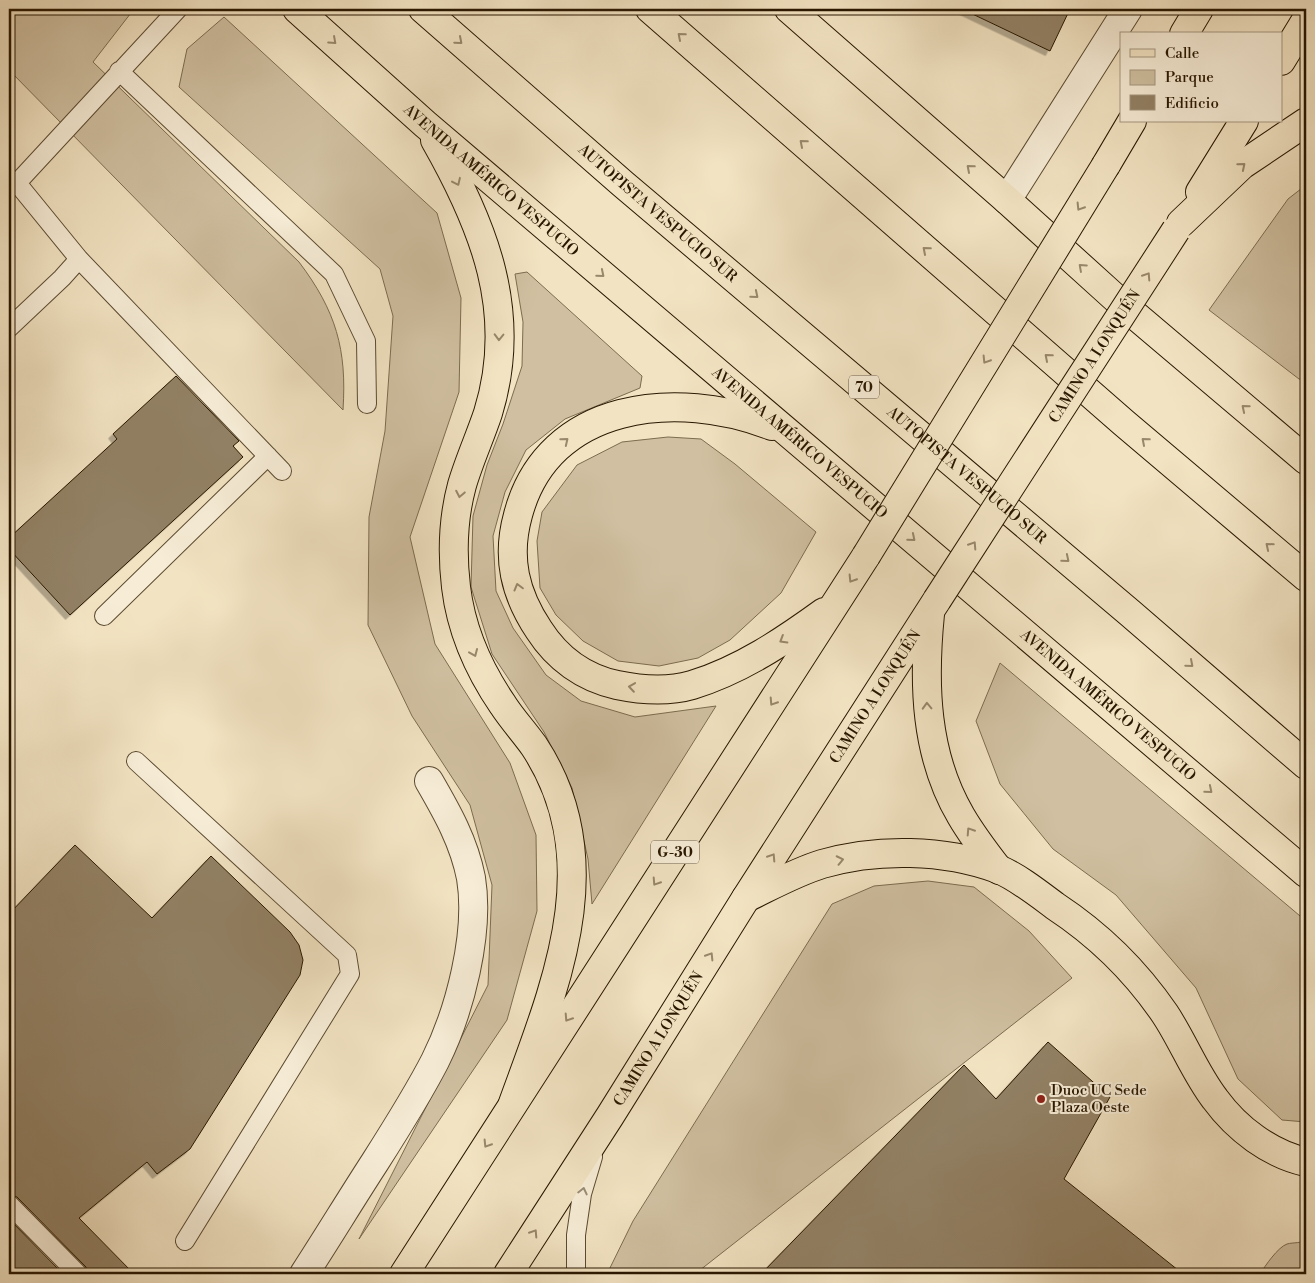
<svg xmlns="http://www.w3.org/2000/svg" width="1315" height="1283" font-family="'Libre Bodoni',serif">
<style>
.green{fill:#d0c0a1;stroke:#7c6c50}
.building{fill:#928165;stroke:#291700;filter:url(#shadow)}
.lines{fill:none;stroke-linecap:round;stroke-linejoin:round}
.service-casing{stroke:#5b4a30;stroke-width:20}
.minor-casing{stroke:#5b4a30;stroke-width:30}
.tertiary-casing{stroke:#5b4a30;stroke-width:30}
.primary-casing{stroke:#291700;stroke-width:30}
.motorway-casing{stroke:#291700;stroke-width:30}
.service{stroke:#f7edd7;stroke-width:18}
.minor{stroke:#f7edd7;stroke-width:28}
.tertiary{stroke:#f7edd7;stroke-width:28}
.primary{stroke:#f2e3c2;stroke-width:28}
.motorway{stroke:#f2e3c2;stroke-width:28}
.primary-bridge-casing{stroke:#291700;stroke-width:30;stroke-linecap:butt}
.primary-bridge{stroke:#f2e3c2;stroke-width:28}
.oneway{stroke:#98876b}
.oneway2{stroke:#9a8d76}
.poi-dot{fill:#8f2418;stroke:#f7edd7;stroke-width:2}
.labels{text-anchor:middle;stroke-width:4;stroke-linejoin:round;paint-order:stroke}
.shield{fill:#f7edd7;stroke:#675740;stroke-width:1}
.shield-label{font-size:14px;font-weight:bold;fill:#291700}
.street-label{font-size:15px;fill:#291700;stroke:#f7edd7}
.poi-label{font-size:15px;fill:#291700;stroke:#f7edd7;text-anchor:start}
</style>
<defs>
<filter id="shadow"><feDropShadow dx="-4.5" dy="4.5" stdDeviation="0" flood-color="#0004"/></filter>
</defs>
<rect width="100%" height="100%" fill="#f2e3c2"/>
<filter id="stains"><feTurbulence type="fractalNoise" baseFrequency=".004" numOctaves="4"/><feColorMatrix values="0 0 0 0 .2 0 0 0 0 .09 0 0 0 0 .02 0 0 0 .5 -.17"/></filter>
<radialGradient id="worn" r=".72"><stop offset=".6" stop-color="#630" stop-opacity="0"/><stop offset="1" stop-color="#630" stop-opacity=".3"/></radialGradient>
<path class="green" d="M9,9H134L93,62L299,262C336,311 347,349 343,410L9,70Z
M224,17L437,213L461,298L459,392L410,537L435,644L510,763L536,835L537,911L507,1020L359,1239L488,985L492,885L470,805L412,716L368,625L369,517L385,431L393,316L380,269L179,87L187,49Z
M1306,185V380L1299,379L1209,310L1288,199Z
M527,272L642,376L640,388L565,419L526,450L505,492L493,536L496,591L513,628L546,675L581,701L635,717L716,706L592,904L588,859L572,788L544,732L492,654L471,587L473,516L487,465L503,424L522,366L523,322L515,274Z
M668,437L701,439L735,464L816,532L781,593L730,640L698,658L659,666L618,661L583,641L556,615L540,588L537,541L542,512L577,465L622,442Z
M1000,663L1306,921V1122L1282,1120L1238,1079L1196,988L1116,895L1053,849L1000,784L976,721Z
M928,881L974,887L1029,931L1072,978L695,1274H607L633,1221L832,904L874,886Z
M1306,1239V1274H1260C1265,1266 1278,1247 1287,1244C1294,1242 1301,1244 1306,1239Z"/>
<path class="building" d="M962,9H1070L1050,51Z
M176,376L239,441L233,446L243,457L70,615L9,549V538L117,439L113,434Z
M75,845L152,918L211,856L290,932L299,945L303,960L300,975L190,1149L157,1174L147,1162L79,1218L134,1274H88L86,1267L17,1197L9,1194V914Z
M1048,1042L1110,1097L1064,1179L1183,1274H761L964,1065L996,1099Z
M9,1219L63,1274H9Z"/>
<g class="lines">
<defs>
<path id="service" d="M178,9L17,183L79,259L282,471
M119,71L334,274L366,341L367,404
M9,328L62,278L79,259
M104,616L268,456
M136,761L347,955L350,974L185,1241
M9,1204L78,1274
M576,1274V1235L582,1194L593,1157"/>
<path id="minor" d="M304,1274C328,1237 351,1199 375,1162C396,1129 417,1096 435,1061C460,1011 480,933 471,878C464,842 447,812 429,781"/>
<path id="tertiary" d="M1007,200L1128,9"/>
<g id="primary">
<path id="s1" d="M297,9L425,124L1306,873"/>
<path d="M789,9L1007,200L1123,305L1306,460"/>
<path d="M1184,34L1199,9"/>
<path d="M1281,61L1306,20"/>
<path d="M435,140C484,226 519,313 488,413C480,437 469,461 462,485C453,518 452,553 456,587C461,629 479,670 503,705C512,719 524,732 534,746C610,861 555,987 513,1103"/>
<path d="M1106,165L1132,121"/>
<path d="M1200,192L1244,121"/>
<path d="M1181,223L1242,165L1306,122"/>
<path d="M772,426C678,389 548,401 518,515C506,558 515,594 539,630C557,658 584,678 617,685C641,690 668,692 692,685C741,670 784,641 824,612"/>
<path d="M930,614C923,684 925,755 961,816C972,835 985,852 999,870"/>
<path d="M746,898C771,886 796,872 822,864C877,848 944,849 998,869C1016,876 1039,894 1055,906C1099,935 1135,970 1165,1014C1183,1041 1195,1073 1215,1099C1237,1129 1270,1154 1306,1162"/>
<path d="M404,1274L866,556"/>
<path id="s2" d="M508,1274L610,1116L746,898L937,600"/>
</g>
<g id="motorway">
<path id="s3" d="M423,9L623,184L1130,613L1306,765"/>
<path d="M650,9L1124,423L1306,577"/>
</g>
</defs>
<use href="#service" class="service-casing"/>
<use href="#minor" class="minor-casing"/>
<use href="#tertiary" class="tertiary-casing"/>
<use href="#primary" class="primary-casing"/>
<use href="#motorway" class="motorway-casing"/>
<use href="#service" class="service"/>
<use href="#minor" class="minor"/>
<use href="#tertiary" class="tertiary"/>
<use href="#primary" class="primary"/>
<use href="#motorway" class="motorway"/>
<defs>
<g id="primary-bridge">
<path d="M866,556L1106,165"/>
<path id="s4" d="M937,600L1176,230"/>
</g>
</defs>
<use href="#primary-bridge" class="primary-bridge-casing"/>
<use href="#primary-bridge" class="primary-bridge"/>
</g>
<defs><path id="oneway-chevron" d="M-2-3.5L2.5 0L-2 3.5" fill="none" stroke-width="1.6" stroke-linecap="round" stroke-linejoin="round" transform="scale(1.25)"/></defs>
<g class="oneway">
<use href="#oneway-chevron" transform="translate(681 36) rotate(-139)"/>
<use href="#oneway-chevron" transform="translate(333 41) rotate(42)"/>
<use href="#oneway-chevron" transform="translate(459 41) rotate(41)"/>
<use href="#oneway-chevron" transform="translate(803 143) rotate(-139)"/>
<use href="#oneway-chevron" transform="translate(1242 166) rotate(-40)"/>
<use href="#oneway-chevron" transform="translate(970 168) rotate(-139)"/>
<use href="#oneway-chevron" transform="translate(457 182) rotate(65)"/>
<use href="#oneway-chevron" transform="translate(1080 207) rotate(122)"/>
<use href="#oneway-chevron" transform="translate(926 250) rotate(-139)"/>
<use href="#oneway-chevron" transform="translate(1082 267) rotate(-138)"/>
<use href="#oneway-chevron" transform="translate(601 274) rotate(40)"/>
<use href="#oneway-chevron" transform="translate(1147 276) rotate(-57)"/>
<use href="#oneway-chevron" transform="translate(755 295) rotate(40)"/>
<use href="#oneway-chevron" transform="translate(499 337) rotate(91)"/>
<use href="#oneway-chevron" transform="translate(1048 357) rotate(-139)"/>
<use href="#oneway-chevron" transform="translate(986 360) rotate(122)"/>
<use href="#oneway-chevron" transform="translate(1245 408) rotate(-140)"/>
<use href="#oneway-chevron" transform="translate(565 441) rotate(-39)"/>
<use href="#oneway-chevron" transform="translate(1145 441) rotate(-139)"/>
<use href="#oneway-chevron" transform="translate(460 494) rotate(101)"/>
<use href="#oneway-chevron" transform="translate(912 538) rotate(40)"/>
<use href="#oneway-chevron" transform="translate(973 545) rotate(-57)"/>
<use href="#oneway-chevron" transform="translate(1269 546) rotate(-140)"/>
<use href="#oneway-chevron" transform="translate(1066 559) rotate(40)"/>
<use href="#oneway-chevron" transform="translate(852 579) rotate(122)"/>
<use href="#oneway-chevron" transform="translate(518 587) rotate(-105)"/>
<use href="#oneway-chevron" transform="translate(783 640) rotate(149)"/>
<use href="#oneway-chevron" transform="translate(474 653) rotate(67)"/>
<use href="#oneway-chevron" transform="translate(1190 664) rotate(41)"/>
<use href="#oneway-chevron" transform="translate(632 687) rotate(-172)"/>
<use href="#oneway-chevron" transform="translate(773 702) rotate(123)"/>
<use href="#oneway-chevron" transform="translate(927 706) rotate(-92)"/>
<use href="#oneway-chevron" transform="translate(1209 790) rotate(40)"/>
<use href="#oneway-chevron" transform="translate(970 831) rotate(-123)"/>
<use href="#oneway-chevron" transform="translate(772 857) rotate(-57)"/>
<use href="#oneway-chevron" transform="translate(840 860) rotate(-12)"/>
<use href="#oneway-chevron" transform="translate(656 882) rotate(123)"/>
<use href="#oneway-chevron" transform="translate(710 956) rotate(-58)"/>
<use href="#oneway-chevron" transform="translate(568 1018) rotate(123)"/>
<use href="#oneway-chevron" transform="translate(487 1144) rotate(122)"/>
<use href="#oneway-chevron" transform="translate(534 1233) rotate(-57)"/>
</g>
<use class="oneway2" href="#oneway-chevron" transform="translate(583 1191) rotate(-77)"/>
<circle class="poi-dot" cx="1041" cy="1099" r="5"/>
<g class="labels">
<g class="shield">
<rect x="849" y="375.5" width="30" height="23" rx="4"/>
<rect x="651" y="840.5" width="48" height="23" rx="4"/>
</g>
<g class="shield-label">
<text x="864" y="392">70</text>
<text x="675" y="857">G-30</text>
</g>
<g class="street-label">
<text dy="5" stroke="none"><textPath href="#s1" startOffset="259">AVENIDA AMÉRICO VESPUCIO</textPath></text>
<text dy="5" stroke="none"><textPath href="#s3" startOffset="311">AUTOPISTA VESPUCIO SUR</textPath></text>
<text dy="5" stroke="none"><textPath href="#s4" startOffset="290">CAMINO A LONQUÉN</textPath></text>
<text dy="5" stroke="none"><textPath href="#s1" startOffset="664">AVENIDA AMÉRICO VESPUCIO</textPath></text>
<text dy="5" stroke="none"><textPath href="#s3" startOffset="716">AUTOPISTA VESPUCIO SUR</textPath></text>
<text dy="5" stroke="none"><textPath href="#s2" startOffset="684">CAMINO A LONQUÉN</textPath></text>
<text dy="5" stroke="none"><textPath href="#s1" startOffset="1069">AVENIDA AMÉRICO VESPUCIO</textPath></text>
<text dy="5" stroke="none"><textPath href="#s2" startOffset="279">CAMINO A LONQUÉN</textPath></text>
</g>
<g class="poi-label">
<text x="1051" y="1095">Duoc UC Sede<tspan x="1051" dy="17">Plaza Oeste</tspan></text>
</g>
</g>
<rect width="1315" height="1283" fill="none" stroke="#f2e3c2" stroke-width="30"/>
<rect x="10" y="10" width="1295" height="1263" fill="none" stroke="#291700" stroke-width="2.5"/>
<rect x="15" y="15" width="1285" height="1253" fill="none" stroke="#291700"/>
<rect x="1120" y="32" width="162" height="90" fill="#f7edd7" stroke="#a59781"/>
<rect x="1130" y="49" width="25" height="8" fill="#f2e3c2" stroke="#a59781"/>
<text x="1165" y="58" font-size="15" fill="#291700">Calle</text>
<rect x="1130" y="70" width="25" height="15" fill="#d0c0a1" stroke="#a59781"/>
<text x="1165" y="82" font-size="15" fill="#291700">Parque</text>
<rect x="1130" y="95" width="25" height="15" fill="#928165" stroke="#a59781"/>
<text x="1165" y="108" font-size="15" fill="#291700">Edificio</text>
<rect width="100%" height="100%" filter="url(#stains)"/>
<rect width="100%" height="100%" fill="url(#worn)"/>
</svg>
